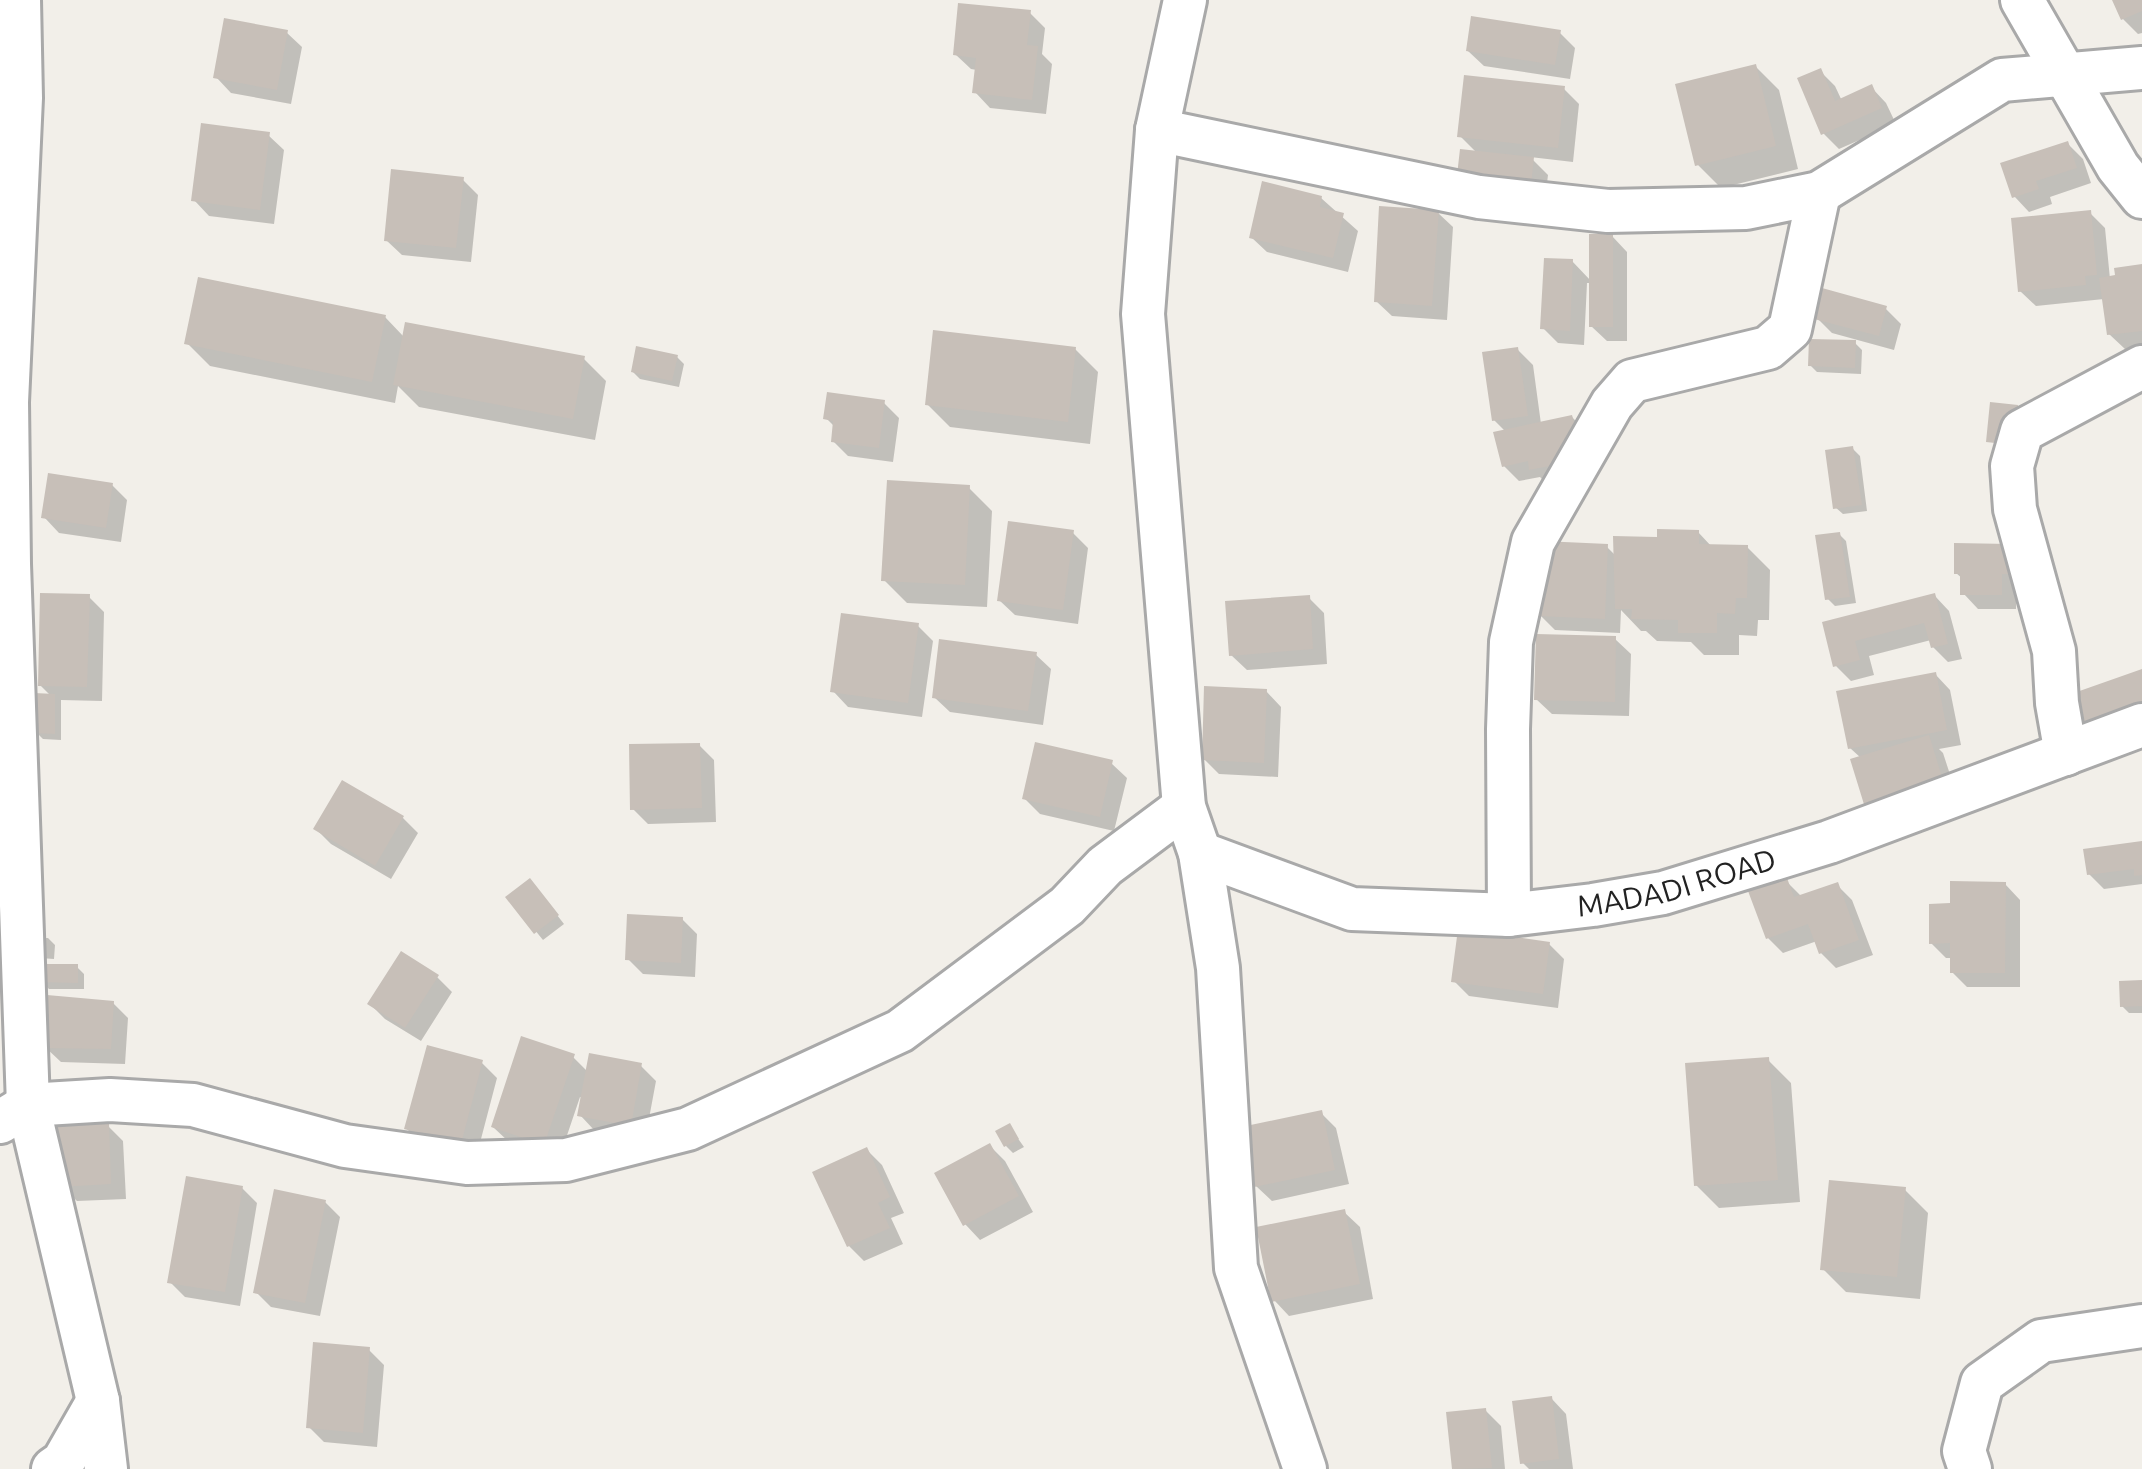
<svg xmlns="http://www.w3.org/2000/svg" width="2142" height="1469" font-family="Ubuntu,sans-serif">
<style>
.shadow{fill:#0003}
.building{fill:#c7bfb8}
.lines{fill:none;stroke-linecap:round;stroke-linejoin:round}
.minor-casing{stroke:#a9a9a9;stroke-width:48}
.minor{stroke:#fff;stroke-width:42}
.labels{text-anchor:middle;stroke-width:8;stroke-linejoin:round;paint-order:stroke}
.street-label{font-size:30px;fill:#222;stroke:#fff}
</style>
<rect width="100%" height="100%" fill="#f2efe9"/>
<path class="shadow" d="M2115,0H2142V33L2138,34L2123,19Z
M1030,13L1045,28L1042,54L1052,64L1046,114L990,108L975,92L977,70L971,69L955,54Z
M286,32L302,47L291,104L231,93L216,77Z
M1559,32L1575,48L1570,79L1484,66L1468,51Z
M1756,67L1779,90L1798,169L1721,188L1698,165Z
M1820,71L1835,86L1842,101L1871,87L1886,103L1896,124L1839,149L1824,134L1800,80Z
M1563,88L1579,104L1573,162L1530,157L1548,175L1544,208L1477,153L1460,136Z
M268,135L284,150L274,224L209,216L194,200Z
M2068,144L2083,159L2091,183L2050,197L2052,204L2029,212L2014,196Z
M462,179L478,195L471,262L402,255L386,240Z
M1321,198L1358,231L1348,272L1267,252L1251,237Z
M1437,212L1453,227L1447,320L1392,316L1376,301Z
M2090,213L2105,228L2110,279L2142,267V347L2125,349L2109,334L2104,299L2036,306L2020,291Z
M1612,236L1627,252V341H1607L1591,326V283H1587L1584,345L1558,343L1543,328L1572,261L1591,281Z
M1886,309L1901,324L1894,350L1832,333L1817,318Z
M385,317L404,337L583,358L606,381L595,440L419,407L398,386L395,403L210,366L187,343Z
M1855,343L1862,350L1861,374L1817,372L1810,365Z
M1075,349L1098,372L1090,444L950,427L927,404Z
M1517,349L1533,365L1541,424L1572,417L1587,433L1547,484L1540,477L1519,481L1504,466L1506,432L1494,420Z
M677,357L684,364L679,387L640,379L633,372Z
M884,403L899,418L893,462L848,456L833,441L835,427L826,418Z
M1853,449L1860,456L1867,511L1843,514L1835,507Z
M112,485L127,500L121,542L59,533L44,517Z
M969,488L992,511L987,607L907,603L884,580Z
M1698,532L1712,547H1747L1770,570L1769,620H1758L1757,636L1739,635V655H1704L1691,642L1657,641L1646,631H1641L1621,610L1620,633L1555,630L1540,615L1607,547L1616,556L1660,539Z
M1073,533L1088,548L1078,624L1015,615L999,600Z
M1839,534L1846,541L1856,603L1835,606L1828,599Z
M2009,547L2016,588V609H1978L1963,593V579L1956,573Z
M1934,595L1949,611L1962,659L1948,662L1933,647L1931,640L1869,656L1874,675L1851,681L1836,666L1825,624Z
M89,597L104,612L102,701L61,700V740L43,739L36,732L51,696L40,685Z
M1309,598L1324,613L1327,664L1247,670L1231,655Z
M917,625L933,641L922,717L848,707L833,691Z
M1615,639L1631,654L1629,716L1552,714L1536,699Z
M1035,654L1051,669L1043,725L950,712L934,697Z
M1935,674L1950,690L1961,745L1939,749L1943,753L1960,805L1861,758L1850,748Z
M1266,691L1281,707L1278,777L1219,774L1204,759Z
M699,745L714,760L716,822L648,824L633,809Z
M1111,763L1127,778L1114,831L1040,814L1024,798Z
M343,784L403,818L418,833L391,879L331,844L316,829Z
M2142,844V884L2104,889L2089,874Z
M1786,881L1802,897L1837,885L1852,900L1873,955L1836,968L1821,953L1817,941L1783,953L1768,938Z
M2005,884L2020,900V987H1967L1952,972V958H1946L1931,943L1952,906Z
M536,888L564,924L543,940L508,897Z
M682,919L697,934L695,977L643,974L628,959Z
M34,938H48L55,945L54,959L40,958Z
M1549,944L1564,959L1558,1008L1469,996L1454,981Z
M77,967L84,974V989H49L42,982Z
M437,977L452,992L421,1041L385,1019L370,1004Z
M2142,982V1013H2129L2122,1006Z
M113,1003L128,1018L125,1064L61,1062L45,1047Z
M573,1057L588,1072L641,1066L656,1081L645,1140L595,1131L580,1115L583,1098L580,1097L559,1159L509,1142L493,1127Z
M1768,1060L1791,1083L1800,1202L1719,1208L1696,1185Z
M482,1063L497,1078L476,1158L422,1144L407,1129Z
M1321,1113L1336,1128L1349,1184L1272,1201L1256,1186Z
M108,1126L123,1141L126,1199L77,1201L61,1186Z
M1009,1126L1024,1147L1013,1153L1006,1146Z
M990,1146L1005,1161L1033,1212L980,1240L965,1224Z
M867,1150L882,1165L904,1213L891,1218L903,1244L864,1261L849,1246Z
M242,1188L257,1203L240,1306L185,1297L170,1282Z
M1905,1190L1928,1213L1920,1299L1846,1292L1823,1269Z
M325,1202L340,1217L320,1316L271,1307L256,1292Z
M1344,1212L1360,1227L1373,1299L1289,1316L1274,1300Z
M369,1350L384,1365L377,1447L324,1442L309,1427Z
M1551,1398L1566,1414L1573,1469H1529L1523,1463Z
M1485,1410L1501,1426L1505,1469H1454L1449,1414Z"/>
<path class="building" d="M2112,0H2142V11L2121,20Z
M958,3L1031,10L1027,45L1038,46L1032,100L972,93L976,58L953,55Z
M1471,16L1561,30L1555,65L1466,51Z
M224,18L288,30L277,90L213,78Z
M1756,64L1776,146L1695,166L1675,84Z
M1821,68L1835,101L1872,84L1882,108L1821,135L1797,78Z
M1464,75L1565,86L1558,148L1457,137Z
M201,123L270,132L260,210L191,201Z
M2068,141L2077,168L2036,181L2039,189L2012,198L2000,163Z
M1460,149L1534,157L1530,194L1456,184Z
M391,169L464,177L456,248L384,241Z
M1262,181L1322,196L1320,207L1344,213L1333,258L1249,238Z
M1379,206L1439,210L1432,306L1374,302Z
M2091,210L2097,275L2085,276L2086,285L2018,292L2011,218Z
M1589,234H1613V327H1589Z
M1544,258L1573,259L1570,331L1540,329Z
M2142,264V331L2107,335L2099,278L2115,275L2114,268Z
M198,277L386,315L372,382L184,344Z
M1822,288L1887,306L1879,336L1814,319Z
M405,322L585,356L573,419L393,385Z
M933,330L1076,347L1068,422L925,405Z
M1809,339L1856,340L1855,368L1808,366Z
M636,346L678,355L672,381L631,372Z
M1518,347L1528,416L1492,421L1482,352Z
M827,392L885,400L879,448L831,442L833,421L823,419Z
M1990,402L2018,405L2014,445L1986,442Z
M1572,415L1581,448L1558,454L1560,464L1529,470L1528,461L1502,467L1493,432Z
M1853,446L1862,505L1833,509L1825,450Z
M48,473L113,483L106,528L41,518Z
M887,480L970,485L965,585L881,581Z
M1008,521L1074,530L1063,610L997,601Z
M1657,529L1699,530V544L1748,545L1747,598H1736L1735,614L1717,613V633H1678V620L1631,619L1632,609H1615L1613,536L1657,537Z
M1840,532L1850,597L1825,600L1815,535Z
M1542,541L1608,544L1605,619L1538,616Z
M1954,543L2010,544L2009,574H2002V595H1960V574H1954Z
M40,593L90,594L87,687L38,686Z
M1935,593L1948,644L1931,648L1924,623L1855,641L1860,660L1833,667L1822,622Z
M1310,595L1313,649L1229,656L1225,601Z
M841,613L919,623L908,703L830,692Z
M1536,634L1616,636L1615,702L1534,700Z
M939,639L1037,652L1028,711L932,698Z
M2142,669V721L2082,725L2071,694Z
M1936,672L1947,730L1848,749L1836,691Z
M1204,686L1267,689L1264,763L1202,760Z
M34,693L55,694V734L33,733Z
M1929,735L1946,790L1867,814L1850,759Z
M1035,742L1113,760L1100,817L1022,799Z
M700,743L702,808L630,810L629,744Z
M342,780L404,816L375,866L313,829Z
M2142,841V875L2134,876V869L2087,875L2083,849Z
M530,878L559,915L534,934L505,897Z
M1787,878L1794,897L1838,882L1859,940L1819,954L1808,924L1766,939L1748,891Z
M1950,881L2006,882L2005,973H1950V943L1929,944V904L1950,903Z
M627,914L683,917L681,963L625,960Z
M1458,929L1550,942L1543,994L1451,982Z
M401,951L439,975L405,1028L367,1004Z
M41,964H78V983L40,982Z
M2142,980V1006L2120,1007L2119,981Z
M47,995L114,1001L111,1049L43,1048Z
M521,1036L575,1054L544,1145L491,1127Z
M427,1045L483,1060L461,1144L404,1129Z
M589,1053L642,1063L631,1126L577,1116Z
M1769,1057L1778,1180L1694,1186L1685,1063Z
M1322,1110L1335,1170L1254,1187L1241,1127Z
M109,1123L111,1184L59,1187L56,1125Z
M1010,1123L1019,1139L1004,1147L995,1131Z
M990,1143L1019,1196L963,1226L934,1173Z
M867,1147L890,1197L878,1203L890,1228L847,1247L812,1172Z
M186,1176L243,1186L225,1292L167,1283Z
M1829,1180L1906,1187L1897,1277L1820,1270Z
M274,1189L326,1200L305,1303L253,1293Z
M1345,1209L1360,1284L1271,1302L1256,1227Z
M313,1342L370,1347L363,1433L306,1428Z
M1552,1396L1559,1459L1520,1464L1512,1401Z
M1486,1408L1492,1468L1452,1469L1446,1412Z"/>
<g class="lines">
<defs>
<g id="minor">
<path d="M19,0L21,98L7,402L9,564L28,1105L98,1401L106,1469"/>
<path d="M1185,0L1157,130L1143,314L1184,807L1200,853L1218,968L1236,1268L1305,1469"/>
<path d="M2022,0L2118,167L2142,197"/>
<path d="M1157,130L1479,197L1608,211L1746,208L1819,193L2002,80L2142,68"/>
<path d="M2066,754L2057,703L2054,651L2015,509L2012,466L2022,431L2142,367"/>
<path id="s1" d="M1200,853L1352,909L1509,915L1593,905L1663,893L1829,842L2142,725"/>
<path d="M1509,915L1508,729L1511,642L1533,542L1612,404L1632,381L1768,348L1790,329L1819,193"/>
<path d="M0,1122L28,1105L110,1100L193,1105L345,1146L467,1163L566,1160L688,1129L900,1031L1067,906L1105,866L1184,807"/>
<path d="M53,1469L63,1462L98,1401"/>
<path d="M1970,1469L1964,1451L1982,1383L2041,1341L2142,1326"/>
</g>
</defs>
<use href="#minor" class="minor-casing"/>
<use href="#minor" class="minor"/>
</g>
<g class="labels">
<g class="street-label">
<text dy="10" stroke="none"><textPath href="#s1" startOffset="490">MADADI ROAD</textPath></text>
</g>
</g>
</svg>
